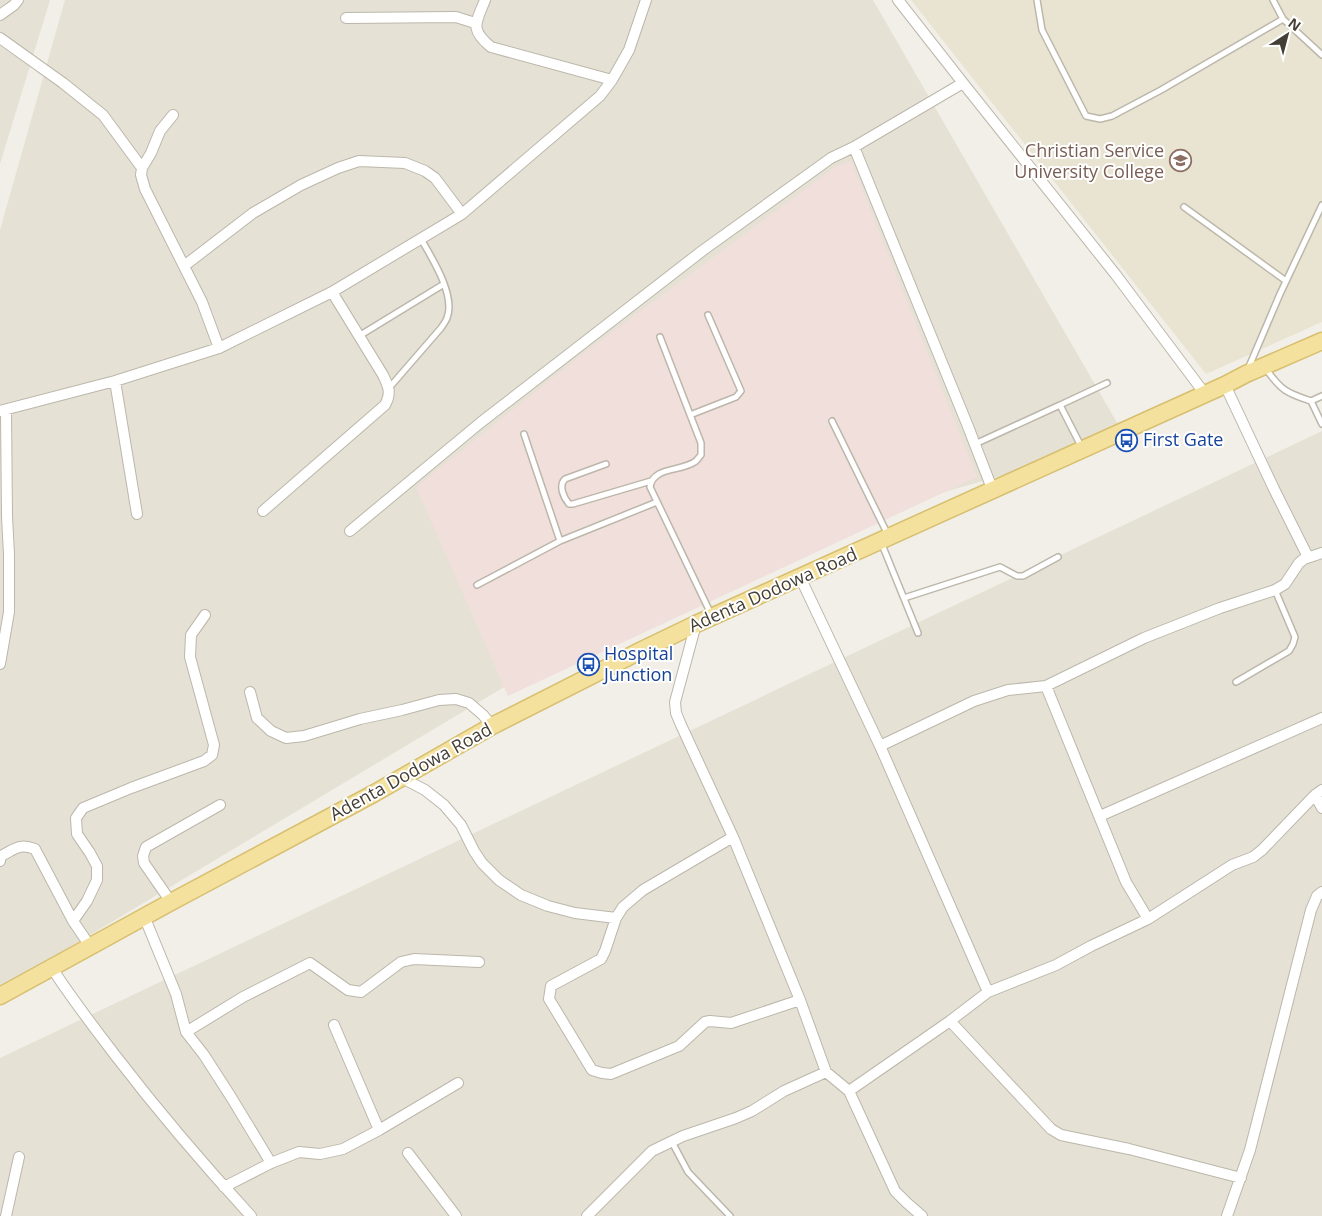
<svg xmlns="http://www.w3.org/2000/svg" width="1322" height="1216" font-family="'Open Sans',sans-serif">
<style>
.residential{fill:#e5e1d5}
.education{fill:#e9e4d2}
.medical{fill:#f1dfdb}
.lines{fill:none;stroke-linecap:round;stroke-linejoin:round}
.service-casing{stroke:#bcb7aa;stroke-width:8}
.minor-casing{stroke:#bcb7aa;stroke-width:12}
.primary-casing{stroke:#d7bf6f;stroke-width:19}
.service{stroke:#fff;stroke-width:5}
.minor{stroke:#fff;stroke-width:10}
.primary{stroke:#f4e19d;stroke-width:16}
.labels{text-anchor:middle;stroke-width:4;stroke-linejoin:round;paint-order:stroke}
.education-label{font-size:18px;fill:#785e54;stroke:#fff;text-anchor:end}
.transit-label{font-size:18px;fill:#164399;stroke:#fff;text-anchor:start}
.street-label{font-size:18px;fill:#443f36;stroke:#fff}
</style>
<rect width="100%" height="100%" fill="#f1efe7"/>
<path class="residential" d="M0,0H50L0,164Z
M65,0H873L1127,440L726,554L0,989V230Z
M1322,431V1216H0V1058Z"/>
<path class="education" d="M911,0H1322V322L1206,374Z"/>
<path class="medical" d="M851,161L977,477L508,696L416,487L580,356L835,167Z"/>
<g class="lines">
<defs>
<path id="service" d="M1037,0L1042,30L1086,116L1100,119L1112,116L1161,90L1283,19
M1273,0L1283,19L1322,55
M1184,207L1286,281
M359,336L444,284
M660,337L701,443V455C699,457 698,459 696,461C682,472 653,466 650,487L711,614
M1248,369L1280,294L1322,205
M1266,369C1281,390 1286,393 1311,401L1322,396
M389,388L441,328C443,325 446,321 447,318C456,296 432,258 421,239
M1311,401L1322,424
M1060,405L1107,383
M690,415L736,397L741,391L708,315
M832,421L888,535
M524,434L560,541
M975,444L1060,405L1082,448
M606,464L565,479C558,486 564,498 569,504H573L651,481
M881,542L918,633
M477,585L560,541L657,502
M904,598L1000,567L1017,576H1023L1058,557
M1236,682L1289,651L1293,644L1295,637L1275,590
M672,1142L688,1172L730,1216"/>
<path id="minor" d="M485,0C476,23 469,29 491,47L612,80
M898,0L963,83L1116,275L1205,394
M0,15L14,5L18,0
M346,18L456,17L475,23
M0,38L63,83L103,115L142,168
M173,115L160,131L151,153L142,168L141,175L145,189L202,302L219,348
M854,147L967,424L993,491
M184,266L253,213L301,185L338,168L359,161L405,163L425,171L435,178L462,214
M115,381L137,514
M1225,385L1274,489L1308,557
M0,411L115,381L219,348L332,292L462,214L600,96L612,80L629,50L646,0
M263,511L385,405C392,392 388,386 383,375L332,292
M350,531L480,423L702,251L831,158L854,147L963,83
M800,577L880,746L988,992
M696,624L675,702L676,713L681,725L733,837L800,1000L826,1072L849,1091L895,1191L907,1203L922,1216
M0,664L9,612V554L7,517L6,411
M1046,686L1126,882L1148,919
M250,692L257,718L271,731L286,738L304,736L360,719L402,710L439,700L456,699L469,703L483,715L492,726
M880,746L974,701L1008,690L1046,686L1144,638L1220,608L1275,590L1285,584L1299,563L1304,559L1322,553
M402,778L425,790L444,805L461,825L474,851L482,863L499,880L521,895L548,906L575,913L616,918
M1315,795L1322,808
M1100,816L1322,718
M733,837L643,890L623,907L616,918L605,951L601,959L551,986L549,999L592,1070L602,1073L611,1074L679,1046L705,1022L710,1021L731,1023L800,1000
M0,861L1,856C15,849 19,843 35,849L73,921L90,946
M171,902L144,863L143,856L146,847L220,805
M144,916L176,994L186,1032L204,1055L231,1097L271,1163
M73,921L87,901L97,880V866L90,853L77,834L76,818L83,808L131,788L204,761L212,755L214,745L190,657L191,635L205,615
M52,968C71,998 93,1026 115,1055C158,1111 203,1164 251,1216
M950,1021L1051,1129L1061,1135L1129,1149L1241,1178
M334,1025L379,1130
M186,1032L243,997L310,963L348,990L361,992L401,962L414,959L479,962
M849,1091L950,1021L988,992L1056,965L1091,946L1148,919L1232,865L1253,857L1262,850L1315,795L1322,790
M408,1153L456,1216
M224,1187L271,1163L299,1152L320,1154L343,1149L379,1130L458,1083
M6,1216L19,1157
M587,1216L652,1151L683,1136L736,1118L752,1111L784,1091L826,1072
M1227,1216L1250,1150L1311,910L1317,896L1322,892"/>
<path id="primary" d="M0,996L171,902L373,794L492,726L640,651L696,624L1225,385L1246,374L1322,341"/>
</defs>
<use href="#service" class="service-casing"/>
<use href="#minor" class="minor-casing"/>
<use href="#primary" class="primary-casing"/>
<use href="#service" class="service"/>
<use href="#minor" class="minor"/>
<use href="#primary" class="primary"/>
</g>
<defs>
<symbol id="university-ring" viewBox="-11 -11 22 22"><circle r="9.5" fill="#fff" stroke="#8d6e63" stroke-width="1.5"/><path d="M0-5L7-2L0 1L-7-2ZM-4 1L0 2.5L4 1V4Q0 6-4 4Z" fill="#8d6e63"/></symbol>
<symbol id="bus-ring" viewBox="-11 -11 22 22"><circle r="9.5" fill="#fff" stroke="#1a4fb4" stroke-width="1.5"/><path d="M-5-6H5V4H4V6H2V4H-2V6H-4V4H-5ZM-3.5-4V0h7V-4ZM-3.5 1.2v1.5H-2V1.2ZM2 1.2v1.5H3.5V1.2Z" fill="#1a4fb4"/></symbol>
</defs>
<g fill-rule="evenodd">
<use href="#university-ring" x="1168" y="148" width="25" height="25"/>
<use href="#bus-ring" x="1114" y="428" width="25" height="25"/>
<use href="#bus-ring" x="576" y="652" width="25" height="25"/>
</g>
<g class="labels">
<g class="education-label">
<text x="1164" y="157">Christian Service<tspan x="1164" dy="21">University College</tspan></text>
</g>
<g class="transit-label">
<text x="1143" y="446">First Gate</text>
<text x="604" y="660">Hospital<tspan x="604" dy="21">Junction</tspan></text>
</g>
<g class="street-label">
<text transform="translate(773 590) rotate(-24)" y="6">Adenta Dodowa Road</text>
<text transform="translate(411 772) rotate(-29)" y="6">Adenta Dodowa Road</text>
</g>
</g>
<g transform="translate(1287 35) rotate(36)" stroke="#ffffff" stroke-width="4" paint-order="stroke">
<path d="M0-4L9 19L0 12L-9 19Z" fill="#443f36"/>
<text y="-8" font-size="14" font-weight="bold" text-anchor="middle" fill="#443f36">N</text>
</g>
</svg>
